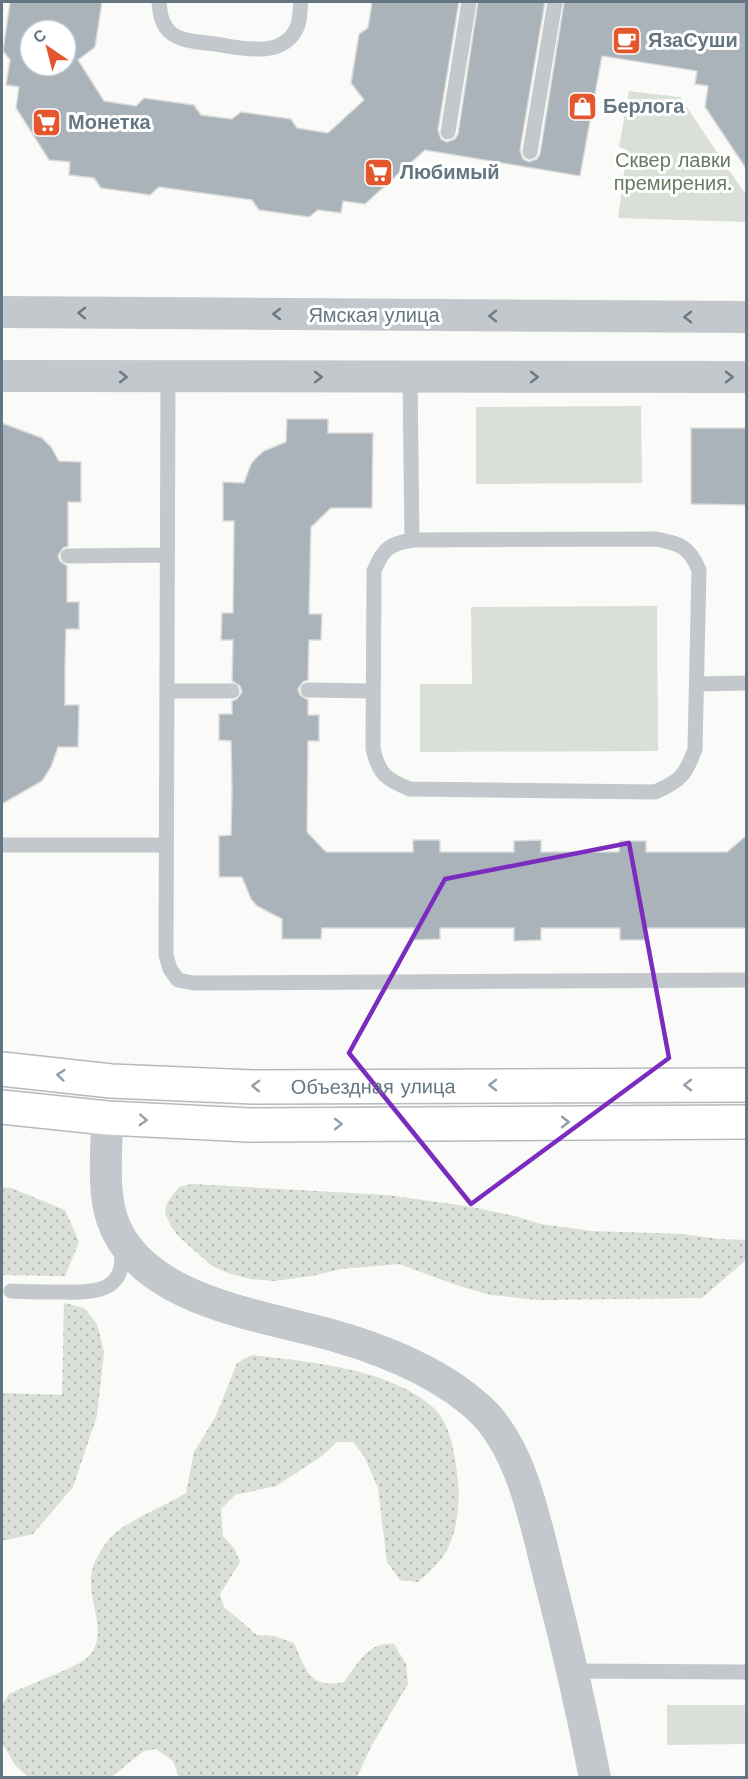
<svg xmlns="http://www.w3.org/2000/svg" width="748" height="1779" font-family="'Work Sans',sans-serif">
<style>
.grass{fill:url(#grass-dots)}
.park{fill:#dadfd7}
.building{fill:#aab3b9;stroke:#dcdcda;stroke-width:1.5;fill-rule:evenodd}
.lines{fill:none;stroke-linecap:round;stroke-linejoin:round}
.primary-casing{stroke:#b5babe;stroke-width:36}
.service{stroke:#c3c8cc;stroke-width:15}
.minor{stroke:#c3c8cc;stroke-width:32}
.primary{stroke:#fff;stroke-width:33}
.oneway{stroke:#6a7a87}
.oneway2{stroke:#939fa8}
.marked{fill:none;stroke:#7b2cbf;stroke-width:4.5;stroke-linejoin:round}
.labels{text-anchor:middle;stroke-width:6;stroke-linejoin:round;paint-order:stroke}
.poi-label{font-size:20px;font-weight:bold;fill:#657683;stroke:#fff;text-anchor:start}
.park-label{font-size:20px;fill:#687a64;stroke:#fff}
.street-label{font-size:20px;fill:#657683;stroke:#fff}
</style>
<defs>
<pattern id="grass-dots" width="8" height="8" patternUnits="userSpaceOnUse" patternTransform="scale(1.5)"><rect width="8" height="8" fill="#dadfd7"/><path d="M2 2h.1M6 6h.1" fill="none" stroke="#b4b9b4" stroke-width="1.8" stroke-linecap="round"/></pattern>
</defs>
<rect width="100%" height="100%" fill="#fafaf8"/>
<path class="grass" d="M192,1184L387,1195L466,1206L515,1216L541,1224L592,1231L683,1234L719,1239L746,1240V1260L702,1298L537,1300L491,1295L459,1286L399,1264L341,1269L312,1276L274,1281L250,1279L228,1273L212,1266L178,1236L171,1226L165,1213L167,1203L179,1187Z
M2,1187L11,1188L65,1210L79,1242L65,1276L2,1275Z
M64,1303L84,1308L97,1324L104,1352L97,1416L73,1487L33,1534L2,1541V1393L62,1395Z
M252,1355C310,1362 389,1368 434,1408C451,1424 456,1459 458,1481C460,1504 457,1540 441,1559C434,1568 426,1575 418,1582L400,1580L387,1562L378,1488L364,1456L353,1442H337L322,1456L276,1486L235,1495L221,1509L223,1536L234,1548L240,1562L220,1594L224,1607L257,1635L274,1636L294,1643C307,1671 309,1689 344,1682C358,1664 368,1641 394,1644L406,1664L408,1684L372,1745L357,1777H179L173,1761L156,1749L144,1751L111,1777H28L15,1765L2,1743V1705L9,1694C25,1686 78,1667 88,1657C108,1637 91,1607 91,1582C90,1567 101,1548 111,1537C129,1519 164,1507 186,1493L194,1452L216,1416L237,1363Z"/>
<path class="park" d="M629,91L680,97L743,191L746,192V222L618,218L627,150L619,147Z
M641,406L642,483L476,484V407Z
M657,606L658,751L420,752V684H472L471,607Z
M667,1705H746V1744L667,1745Z"/>
<path class="building" d="M10,2H102L95,47L78,60L104,101L136,106L144,98L194,105L201,115L232,119L241,112L291,119L297,128L328,133L364,100L351,83L359,34L368,28L372,2H459L438,130L441,139L447,142L455,139L458,134L478,2H545L520,150L523,159L529,162L537,159L540,154L564,2H747V170L705,107L708,86L695,84L697,71L602,56L580,176L425,150L365,204L343,201L341,213L318,210L309,217L259,210L252,200L159,187L150,195L101,188L94,178L69,175L70,162L49,160L16,108L19,87L6,85L10,60L3,51ZM30,30H66V66H30Z
M287,419H328V433H373L372,508H331L311,527L309,614H322L321,640H309L308,680L303,682L298,689L300,695L308,700V715H319V741H308L307,832L326,852H413V840H440V852H514V841L541,840V852H619L620,841H646V852H727L747,835V928H646V940H620V928H541V940L514,941V928H440V939L414,940V928H322L321,939H282V919L257,906L251,899L242,877H219V836L231,835L232,791L231,741L219,740V714H232V701L237,699L242,692L240,686L232,681L233,640H221L222,613H233L234,521H223V482L244,483L251,464L257,457L264,451L286,442Z
M2,423L42,438L51,447L59,461L81,462V502H68V546L63,548L58,556L60,561L67,566V602H79V629H66L65,664V705H79L78,747H58L51,767L42,781L2,804Z
M691,428H747V505L691,504Z"/>
<g class="lines">
<defs>
<g id="primary">
<path id="s1" d="M2,1069L111,1081L253,1087L746,1085"/>
<path d="M2,1107L107,1118L249,1125L746,1122"/>
</g>
</defs>
<use href="#primary" class="primary-casing"/>
<path class="service" d="M159,2C160,12 161,24 170,32C181,42 200,42 215,44C242,48 285,60 298,25C300,18 300,9 301,2
M448,132L469,2
M530,152L555,2
M410,377L412,540
M168,378L166,955L170,969L178,980L194,983L746,980
M656,539C680,544 689,546 699,570L695,749C686,774 681,781 655,792L410,789C387,780 378,774 373,748L374,571C383,549 389,544 412,540Z
M68,556L167,555
M698,684L746,683
M308,690L372,691
M167,691H232
M2,845H166
M11,1291C28,1292 45,1292 62,1292C97,1293 128,1291 121,1246
M573,1671L746,1672"/>
<path class="minor" d="M2,312L746,317
M2,376L746,377
M107,1118C107,1150 102,1188 112,1219C140,1302 263,1315 335,1336C387,1351 447,1376 485,1414C524,1456 536,1526 550,1580C567,1646 582,1711 595,1778"/>
<use href="#primary" class="primary"/>
</g>
<defs><path id="oneway-chevron" d="M-2-3.5L2.5 0L-2 3.5" fill="none" stroke-width="1.6" stroke-linecap="round" stroke-linejoin="round" transform="scale(1.5)"/></defs>
<g class="oneway">
<use href="#oneway-chevron" transform="translate(82 313) rotate(-179)"/>
<use href="#oneway-chevron" transform="translate(277 314) rotate(-180)"/>
<use href="#oneway-chevron" transform="translate(493 316) rotate(-180)"/>
<use href="#oneway-chevron" transform="translate(688 317) rotate(-180)"/>
<use href="#oneway-chevron" transform="translate(123 377)"/>
<use href="#oneway-chevron" transform="translate(318 377)"/>
<use href="#oneway-chevron" transform="translate(534 377)"/>
<use href="#oneway-chevron" transform="translate(729 377)"/>
</g>
<g class="oneway2">
<use href="#oneway-chevron" transform="translate(61 1075) rotate(-174)"/>
<use href="#oneway-chevron" transform="translate(493 1085) rotate(180)"/>
<use href="#oneway-chevron" transform="translate(688 1085) rotate(180)"/>
<use href="#oneway-chevron" transform="translate(256 1086) rotate(-179)"/>
<use href="#oneway-chevron" transform="translate(143 1120) rotate(3)"/>
<use href="#oneway-chevron" transform="translate(565 1122)"/>
<use href="#oneway-chevron" transform="translate(338 1124) rotate(-1)"/>
</g>
<path class="marked" d="M629,843L669,1058L471,1204L349,1053L445,879Z"/>
<defs>
<symbol id="cafe-square" viewBox="-11 -11 22 22"><rect x="-9" y="-9" width="18" height="18" rx="4" fill="#e4572e" stroke="#fff"/><path d="M-5.5-4.5H6V0H3Q3 3.5 0 3.5H-2.5Q-5.5 3.5-5.5 0ZM3-3.2v2h1.7v-2ZM-6 4.5H4V6H-6Z" fill="#fff"/></symbol>
<symbol id="shop-square" viewBox="-11 -11 22 22"><rect x="-9" y="-9" width="18" height="18" rx="4" fill="#e4572e" stroke="#fff"/><path d="M-5-2.5h2.3a2.7 3.5 0 0 1 5.4 0H5L5.5 6h-11ZM-1.5-2.5h3a1.5 2.3 0 0 0-3 0Z" fill="#fff"/></symbol>
<symbol id="supermarket-square" viewBox="-11 -11 22 22"><rect x="-9" y="-9" width="18" height="18" rx="4" fill="#e4572e" stroke="#fff"/><path d="M-6-5.5h2.5l.6 2H6L4.5 2H-2.5L-4.4-4H-6ZM-1.5 3.2a1.3 1.3 0 1 0 .1 0ZM3 3.2a1.3 1.3 0 1 0 .1 0Z" fill="#fff"/></symbol>
</defs>
<g fill-rule="evenodd">
<use href="#cafe-square" x="610" y="24" width="33" height="33"/>
<use href="#shop-square" x="566" y="90" width="33" height="33"/>
<use href="#supermarket-square" x="30" y="106" width="33" height="33"/>
<use href="#supermarket-square" x="362" y="156" width="33" height="33"/>
</g>
<g class="labels">
<g class="poi-label">
<text x="648" y="47">ЯзаСуши</text>
<text x="603" y="113">Берлога</text>
<text x="68" y="129">Монетка</text>
<text x="400" y="179">Любимый</text>
</g>
<g class="park-label">
<text x="673" y="167">Сквер лавки<tspan x="673" dy="23">премирения.</tspan></text>
</g>
<g class="street-label">
<text x="374" y="322">Ямская улица</text>
<text dy="7" stroke="none"><textPath href="#s1" startOffset="372">Объездная улица</textPath></text>
</g>
</g>
<rect width="748" height="1779" fill="none" stroke="#657683" stroke-width="6"/>
<g transform="translate(48 48) rotate(325)"><circle r="28" fill="#ffffff" stroke="#c1c8cd" stroke-width="1.5"/>
<path d="M0-4.5L10 22L0 15L-10 22Z" fill="#e4572e"/>
<text y="-9" font-size="16" font-weight="bold" text-anchor="middle" fill="#657683">С</text>
</g>
</svg>
